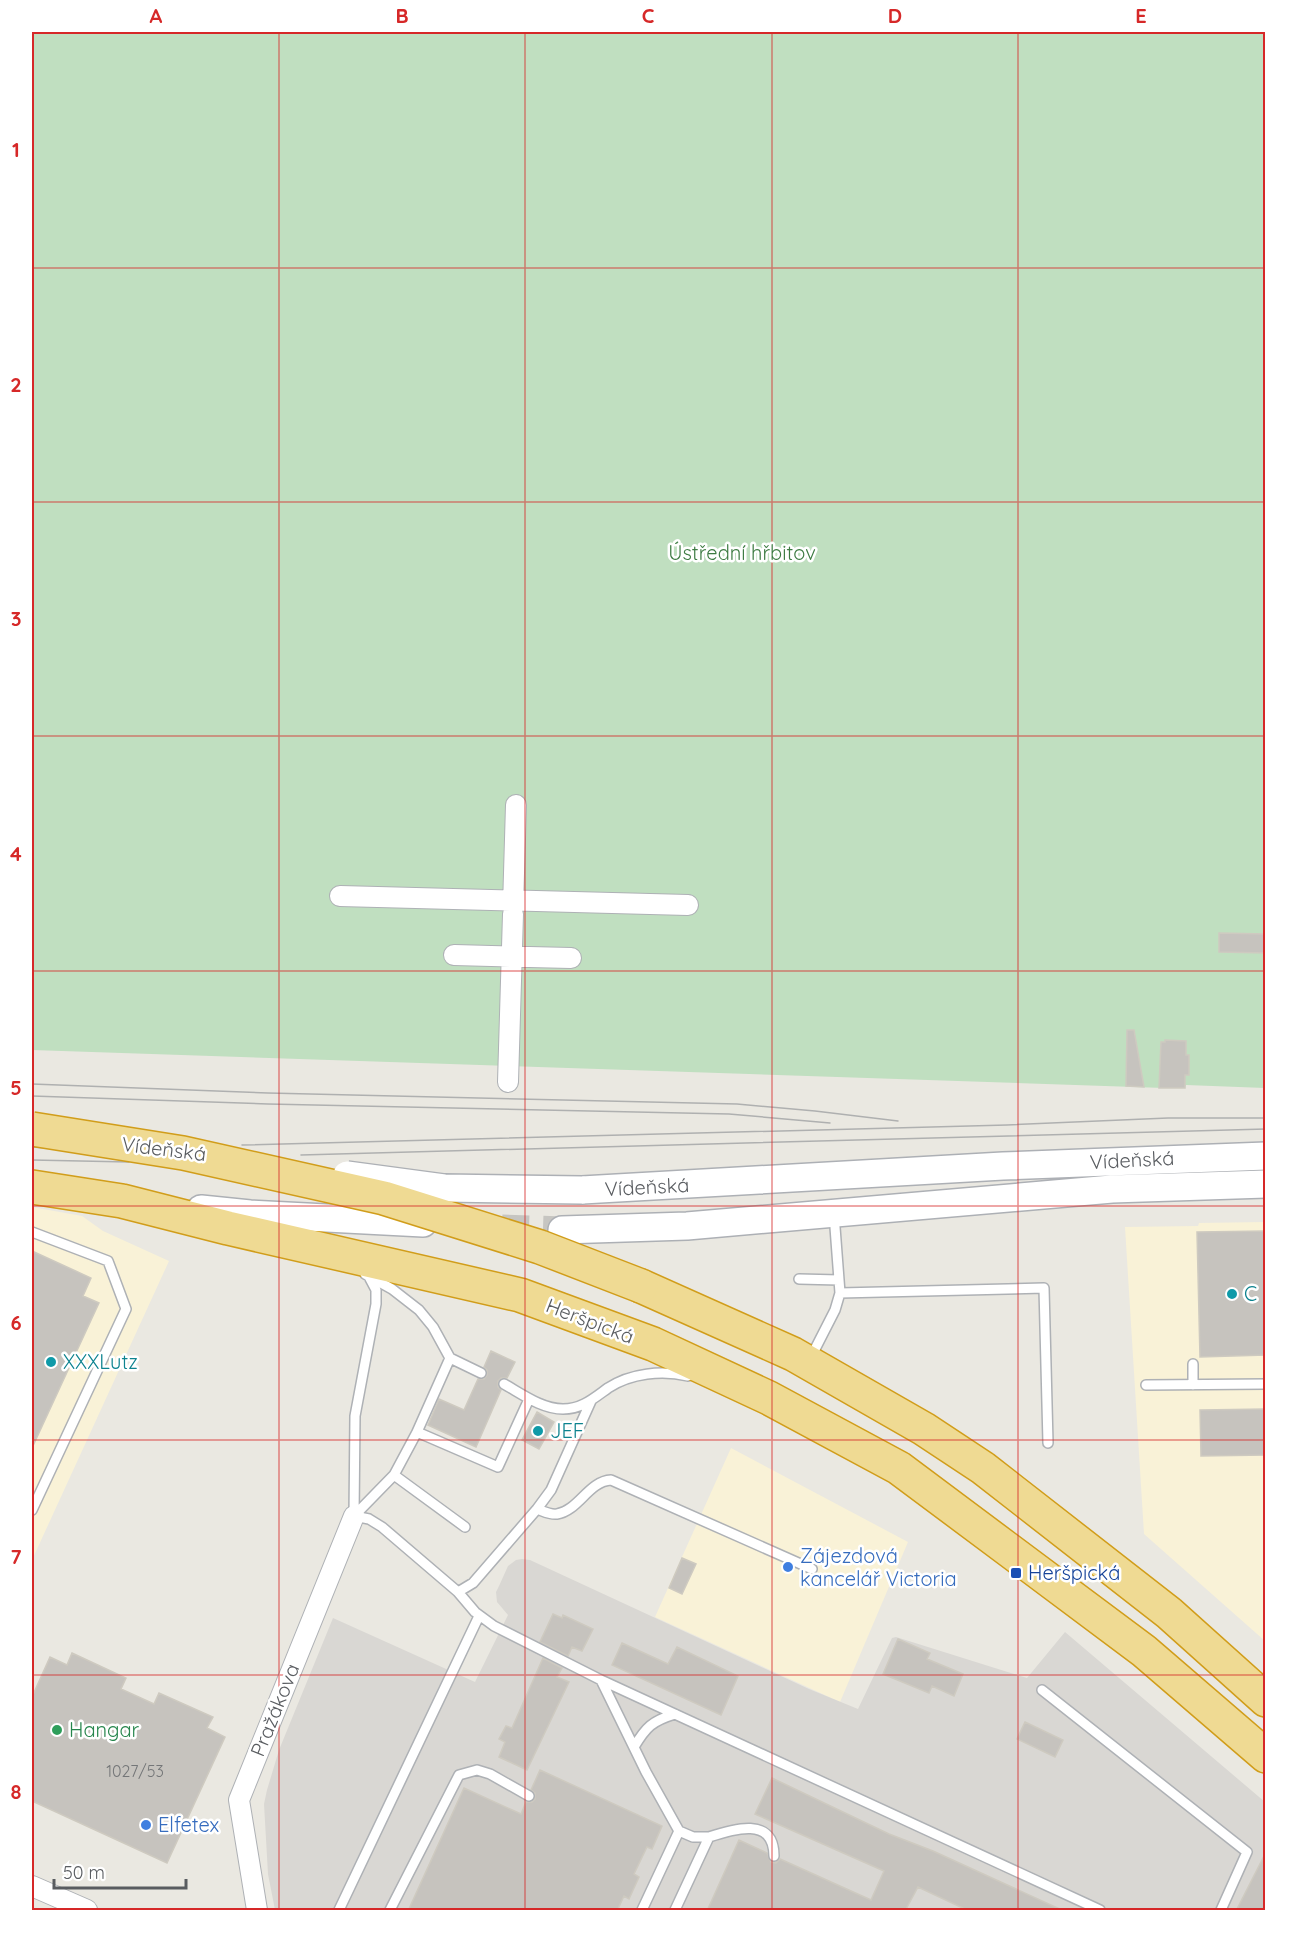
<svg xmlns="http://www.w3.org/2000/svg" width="1297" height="1942" font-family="Quicksand,sans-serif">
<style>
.commercial{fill:#f9f2d7}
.industrial{fill:#d9d7d3}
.green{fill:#c0dfc0}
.building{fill:#c6c3be;stroke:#cecac0;stroke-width:1.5}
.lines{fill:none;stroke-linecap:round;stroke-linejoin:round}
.secondary-tunnel{stroke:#c6c5c1;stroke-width:27;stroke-dasharray:27 14;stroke-linecap:butt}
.lane-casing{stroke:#aeb1b5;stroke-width:12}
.street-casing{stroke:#aeb1b5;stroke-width:22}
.secondary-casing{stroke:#adb0b5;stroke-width:30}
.highway-casing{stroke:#d19d1a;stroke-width:36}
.lane{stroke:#fff;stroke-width:9}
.street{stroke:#fff;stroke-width:20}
.secondary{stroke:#fff;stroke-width:27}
.highway{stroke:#efda93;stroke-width:33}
.tram{stroke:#afb0b0;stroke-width:1.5}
.secondary-bridge-casing{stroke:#adb0b5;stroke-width:30;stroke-linecap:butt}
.highway-bridge-casing{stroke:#d19d1a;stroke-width:36;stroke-linecap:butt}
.secondary-bridge{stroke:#fff;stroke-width:27}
.highway-bridge{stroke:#efda93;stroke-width:33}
.grid{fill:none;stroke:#d62828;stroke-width:1.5;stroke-opacity:0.55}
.culture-dot{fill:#0f9aa8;stroke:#fff;stroke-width:2}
.shop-dot{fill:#3f7fe0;stroke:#fff;stroke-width:2}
.transit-dot{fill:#1a4fb4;stroke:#fff;stroke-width:2}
.leisure-dot{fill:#2e9e5b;stroke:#fff;stroke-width:2}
.labels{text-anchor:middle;stroke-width:5;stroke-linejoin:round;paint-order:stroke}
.number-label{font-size:16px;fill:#747678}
.park-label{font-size:20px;fill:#3d7b42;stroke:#fff}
.street-label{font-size:20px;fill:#595c60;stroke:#fff}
.culture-label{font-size:20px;fill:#0d838f;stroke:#fff;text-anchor:start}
.shop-label{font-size:20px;fill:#366cbe;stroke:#fff;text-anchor:start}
.transit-label{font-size:20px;fill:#164399;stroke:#fff;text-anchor:start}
.leisure-label{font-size:20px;fill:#27864d;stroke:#fff;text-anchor:start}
.neatline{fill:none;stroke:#d62828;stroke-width:2}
.grid-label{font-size:20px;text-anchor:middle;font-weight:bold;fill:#d62828}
</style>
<rect width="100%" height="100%" fill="#eae8e1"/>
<path class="commercial" d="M32,1207L82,1216L103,1231L169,1261L32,1560Z
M1265,1222V1641L1144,1534L1125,1227L1198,1226L1199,1223Z
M731,1448L908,1542L840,1702L655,1617Z"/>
<path class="industrial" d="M522,1559L530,1560L809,1689L858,1709L892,1638L896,1637L1027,1678L1065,1632L1265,1802V1910H275L268,1874L264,1804L267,1790L279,1750L333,1618L475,1682L508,1615L497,1602L496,1592L499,1586L508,1566L516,1560Z"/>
<path class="green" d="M32,32H1265V1088L1186,1085L1185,1088H1164L32,1050Z"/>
<path class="building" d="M1219,933L1266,934V953L1219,952Z
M1127,1030H1134L1144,1087L1126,1086Z
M1165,1040L1186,1041V1055H1189V1075H1185V1088H1159L1161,1042H1165Z
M1266,1231V1355L1200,1357L1197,1232Z
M32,1251L91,1278L83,1296L99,1303L32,1448Z
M491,1351L515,1362L507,1378H501L498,1381V1387L501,1390L476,1447L428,1425L439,1399L464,1410L478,1379H484L487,1375V1370L484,1367Z
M1266,1409V1455L1201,1456L1200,1410Z
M537,1412L554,1422L539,1449L522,1440Z
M682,1558L696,1564L682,1594L669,1588Z
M553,1614L562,1618L563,1615L593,1629L582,1651L572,1647L568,1656L540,1642Z
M898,1639L930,1653L927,1659L963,1674L954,1696L932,1686L929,1693L883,1674Z
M622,1643L668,1664L677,1647L738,1676L721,1715L612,1665Z
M72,1653L126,1678L121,1689L154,1704L159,1693L213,1717L207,1728L225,1737L167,1863L32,1801V1697L50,1657L67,1665Z
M543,1658L562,1668L557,1677L569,1682L527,1770L499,1757L505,1742L499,1739L506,1726L512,1728Z
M1025,1722L1063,1740L1055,1757L1017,1739Z
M540,1770L662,1826L652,1849L647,1847L634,1874L639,1877L629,1899L624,1896L617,1911H408L464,1788L521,1814L526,1802H532L535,1799V1793L531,1790Z
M772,1778L889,1834L933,1851L1064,1911H969L918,1887L905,1911H707L739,1840L767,1853L771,1862L776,1863L780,1859L871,1900L884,1871L755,1814Z
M1266,1852V1911H1236Z"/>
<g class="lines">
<path class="secondary-tunnel" d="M502,1228L562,1230"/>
<defs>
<path id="lane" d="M834,1214L840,1293
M32,1232L108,1261L126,1309L32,1510
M365,1274L392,1289L419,1310L433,1327L450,1358L481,1373
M799,1279L839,1280
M811,1357L835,1310L840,1293L1044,1288L1048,1443
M450,1358L417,1432L498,1467L529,1399
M1193,1364V1385
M504,1384C522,1394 542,1409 563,1409C582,1409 594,1398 608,1388C631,1373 662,1370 688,1376
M1146,1385L1266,1384
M394,1475L465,1527
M537,1509C543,1511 550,1515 557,1514C578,1511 589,1481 611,1480L812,1569
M354,1516L369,1519L382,1527L458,1592L475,1612L494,1626L601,1680L1100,1910
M354,1516L355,1416L376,1304V1290L368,1275
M354,1516L394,1475L417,1432
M458,1592L473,1583L537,1509L551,1490L591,1401
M601,1680L646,1772L679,1831L642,1910
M1042,1690L1247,1852L1221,1910
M634,1747C646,1727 652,1721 675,1714
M679,1831L693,1837H709
M339,1910L479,1616
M390,1910L459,1775L477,1770L490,1774L529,1796
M675,1910L709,1837C733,1829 774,1816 774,1856"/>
<path id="street" d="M340,896L688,905
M513,907L516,805
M454,955L571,958
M508,1082L513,914
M32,1886L87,1910
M257,1910L239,1800L354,1516"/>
<path id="secondary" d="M582,1190L1003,1166L1266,1156
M201,1209L250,1214L423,1223
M562,1230L687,1226L1112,1189L1266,1184"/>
<path id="highway" d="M32,1187L122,1201L228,1228L520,1295L653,1344L769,1398L899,1468L1144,1651L1266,1756
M641,1286L793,1354L924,1429L983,1468L1169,1613L1266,1700"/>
</defs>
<use href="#lane" class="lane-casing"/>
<use href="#street" class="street-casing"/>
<use href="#secondary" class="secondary-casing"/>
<use href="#highway" class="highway-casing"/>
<use href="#lane" class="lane"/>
<use href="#street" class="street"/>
<use href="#secondary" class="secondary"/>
<use href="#highway" class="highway"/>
<path class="tram" d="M32,1084L268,1093L737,1104L815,1111L898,1121
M32,1096L268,1104L729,1114L830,1123
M242,1145L1007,1125L1168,1118H1266
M32,1147L48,1148
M301,1155L1266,1129
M32,1160L129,1162"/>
<defs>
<path id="secondary-bridge" d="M347,1175L444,1188L582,1190"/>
<path id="highway-bridge" d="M32,1129L183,1153L384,1198L540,1247L641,1286"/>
</defs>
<use href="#secondary-bridge" class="secondary-bridge-casing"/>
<use href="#highway-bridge" class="highway-bridge-casing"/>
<use href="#secondary-bridge" class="secondary-bridge"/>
<use href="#highway-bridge" class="highway-bridge"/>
</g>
<path class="grid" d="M279,32V1910M525,32V1910M772,32V1910M1018,32V1910M32,268H1266M32,502H1266M32,736H1266M32,971H1266M32,1206H1266M32,1440H1266M32,1675H1266"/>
<g class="culture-dot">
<circle cx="1232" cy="1294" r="6"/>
<circle cx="51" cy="1362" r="6"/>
<circle cx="538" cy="1431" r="6"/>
</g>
<g class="shop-dot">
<circle cx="788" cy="1567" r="6"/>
<circle cx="146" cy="1825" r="6"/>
</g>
<rect class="transit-dot" x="1010" y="1567" width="12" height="12" rx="3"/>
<circle class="leisure-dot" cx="57" cy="1730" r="6"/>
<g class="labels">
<g class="number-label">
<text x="135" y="1777">1027/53</text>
</g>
<g class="park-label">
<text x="742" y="560">Ústřední hřbitov</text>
</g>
<g class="street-label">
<text transform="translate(164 1149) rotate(7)" y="7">Vídeňská</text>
<text transform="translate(1132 1160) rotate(-3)" y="7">Vídeňská</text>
<text transform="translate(647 1187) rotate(-3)" y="7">Vídeňská</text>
<text transform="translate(590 1321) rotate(21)" y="7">Heršpická</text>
<text transform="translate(275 1710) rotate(-68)" y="7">Pražákova</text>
</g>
<g class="culture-label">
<text x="1244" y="1301">C</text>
<text x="63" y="1369">XXXLutz</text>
<text x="550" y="1438">JEF</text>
</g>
<g class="shop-label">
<text x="800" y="1563">Zájezdová<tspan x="800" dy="23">kancelář Victoria</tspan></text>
<text x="158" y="1832">Elfetex</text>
</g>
<g class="transit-label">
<text x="1028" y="1580">Heršpická</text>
</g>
<g class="leisure-label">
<text x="69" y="1737">Hangar</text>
</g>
</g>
<rect width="1297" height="1942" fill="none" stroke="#ffffff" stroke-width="66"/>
<path d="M54 1879v9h132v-9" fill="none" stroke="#595c60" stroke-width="3"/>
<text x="63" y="1879" font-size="18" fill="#595c60" stroke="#ffffff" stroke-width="4.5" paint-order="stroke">50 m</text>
<rect x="33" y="33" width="1231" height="1876" class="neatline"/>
<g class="grid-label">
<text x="156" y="23">A</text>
<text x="402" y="23">B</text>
<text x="648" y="23">C</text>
<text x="895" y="23">D</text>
<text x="1141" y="23">E</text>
<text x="16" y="157">1</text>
<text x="16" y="392">2</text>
<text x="16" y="626">3</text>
<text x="16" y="861">4</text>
<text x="16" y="1095">5</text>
<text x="16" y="1330">6</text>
<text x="16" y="1564">7</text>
<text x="16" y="1799">8</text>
</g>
</svg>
